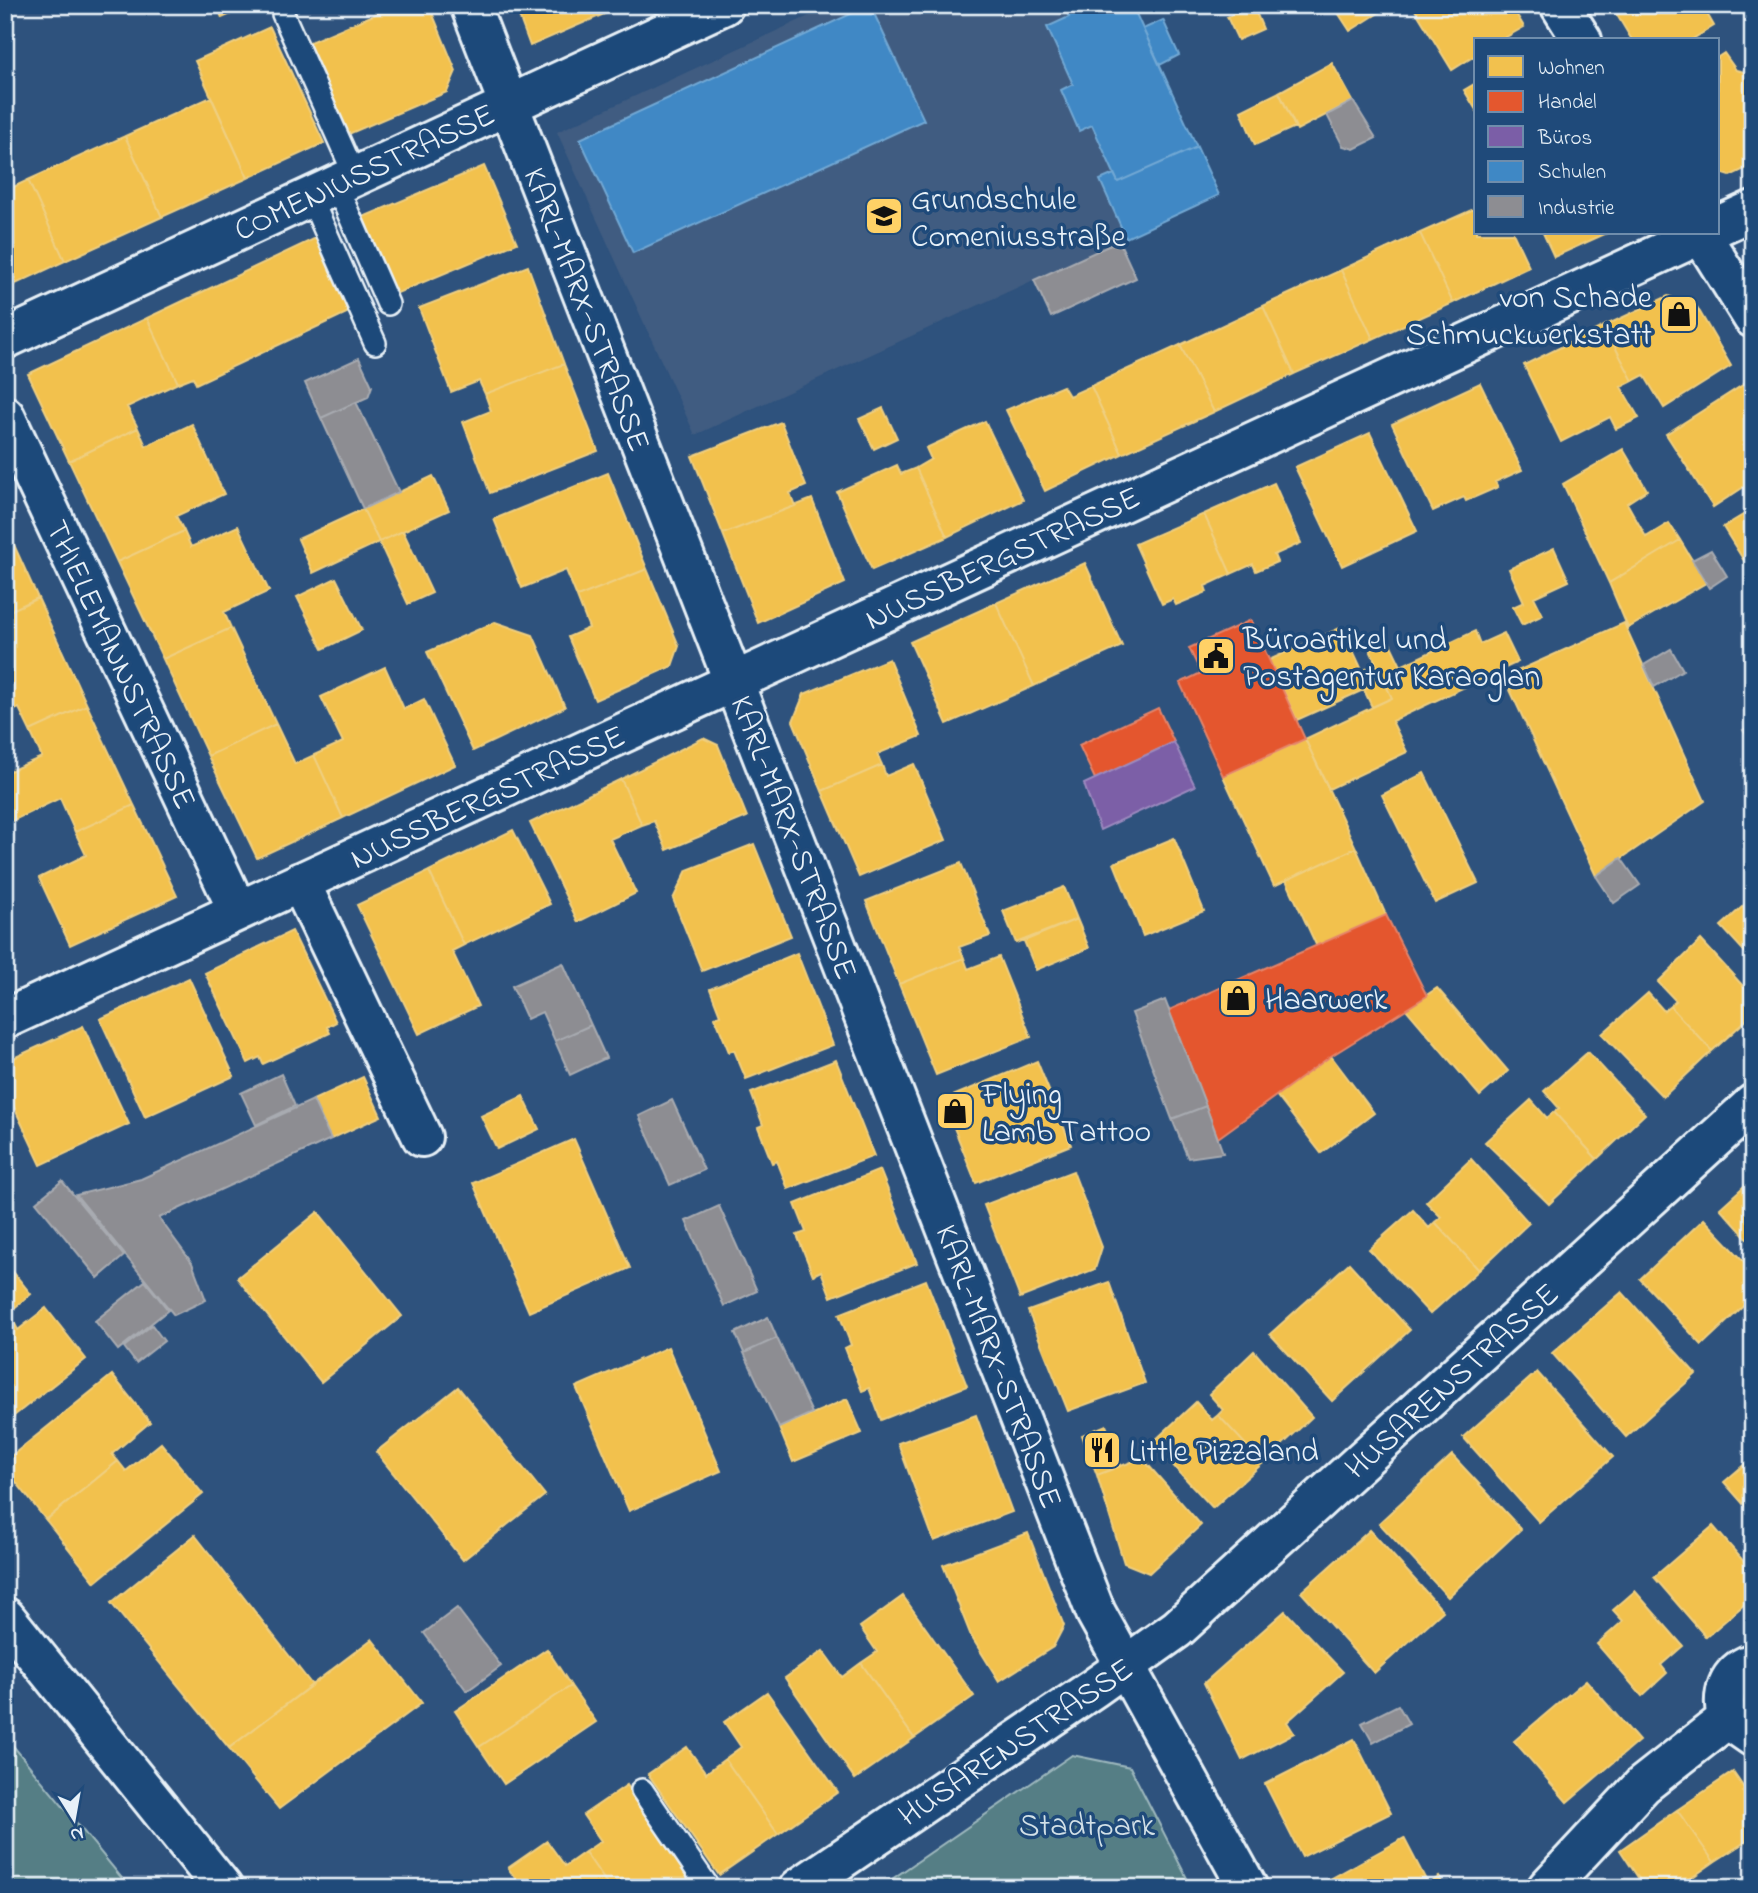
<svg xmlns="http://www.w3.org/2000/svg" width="1758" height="1893" font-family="'Indie Flower',sans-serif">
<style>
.built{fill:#405c81}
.green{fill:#557e85;stroke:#9eb8be;stroke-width:2}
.homes{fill:#f2c14e;stroke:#efcf81;stroke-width:2}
.shops{fill:#e4572e;stroke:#e5856b;stroke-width:2}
.offices{fill:#7b5ea7;stroke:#9c8abf;stroke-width:2}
.schools{fill:#3f88c5;stroke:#72a8d4;stroke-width:2}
.industry{fill:#8d8d92;stroke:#a8abb1;stroke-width:2}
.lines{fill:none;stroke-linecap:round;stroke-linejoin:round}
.service-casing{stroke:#e8f1f8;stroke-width:26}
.minor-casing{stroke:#e8f1f8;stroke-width:44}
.tertiary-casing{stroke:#e8f1f8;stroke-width:44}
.service{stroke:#1f4a7a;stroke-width:21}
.minor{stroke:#1f4a7a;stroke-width:38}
.tertiary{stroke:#1f4a7a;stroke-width:38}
.labels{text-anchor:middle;stroke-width:7;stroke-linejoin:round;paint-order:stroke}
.street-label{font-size:32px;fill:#e8f1f8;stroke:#1f4a7a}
.poi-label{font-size:32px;fill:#e8f1f8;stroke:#1f4a7a;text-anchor:start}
.park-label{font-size:32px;fill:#d2e0e7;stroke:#1f4a7a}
</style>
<rect width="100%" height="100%" fill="#2e527d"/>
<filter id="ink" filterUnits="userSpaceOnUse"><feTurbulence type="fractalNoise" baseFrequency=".0143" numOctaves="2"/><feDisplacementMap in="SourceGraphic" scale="14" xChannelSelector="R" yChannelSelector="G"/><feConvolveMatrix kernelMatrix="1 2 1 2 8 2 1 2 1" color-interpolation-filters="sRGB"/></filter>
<g filter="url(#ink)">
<path class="built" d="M833,5H1132L1219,195L695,435L557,132Z"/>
<path class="green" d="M5,1736L130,1888H5Z
M1072,1755L1130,1767L1192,1888H879Z"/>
<path class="homes" d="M217,5H252L222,18Z
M397,5H429L456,71L447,92L344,136L305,44Z
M515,5H625L530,46Z
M1253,5L1263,29L1238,40L1227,17Z
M1333,5H1383L1385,9L1350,31Z
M1412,5H1511L1524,27L1501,40H1476V55L1452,70Z
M1611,5H1702L1714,26L1691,40H1632Z
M270,27L324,143L248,178L195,61Z
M1724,53L1736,70L1753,74V165L1730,176L1718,172V57Z
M1332,63L1353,101L1297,130L1279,92Z
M1476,83V110L1464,90Z
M1279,92L1295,127L1255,145L1241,111Z
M211,97L248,178L162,217L125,136Z
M125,136L162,217L65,261L28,180Z
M484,166L517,243L395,294L363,217Z
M28,180L65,261L5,289V191Z
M1476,208V233H1513L1529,267L1453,303L1420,233Z
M1420,233L1453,303L1373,339L1341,270Z
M1543,233H1607L1554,257Z
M318,237L353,310L196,384L193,377L178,383L147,318Z
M528,266L564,364L485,394L479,381L451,392L419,308Z
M1341,270L1373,339L1294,374L1263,306Z
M1668,296L1697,307L1731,366L1664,408L1644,375L1633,381L1604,326Z
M1263,306L1294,374L1214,412L1180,345Z
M147,318L178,383L127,407L138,428L69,461L28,374Z
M1604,326L1633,381L1621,387L1639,418L1616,429L1610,417L1561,442L1524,365Z
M1180,345L1214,412L1122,454L1091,386Z
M564,364L598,451L490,493L463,422L491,411L485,394Z
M1480,383L1522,470L1495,482L1498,487L1466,501L1464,497L1433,511L1392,424Z
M1746,383L1753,394V481L1713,507L1666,434Z
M1063,386L1069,396L1091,386L1122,454L1045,491L1006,410Z
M883,408L897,438L874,449L859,419Z
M985,421L1023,500L947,537L916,468L931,459L926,448Z
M781,422L806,486L790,493L795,506L723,534L692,456Z
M192,424L224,494L176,516L184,531L117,562L69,461L138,428L146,446Z
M1370,433L1417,531L1342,566L1295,467Z
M1623,449L1647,490L1627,503L1646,537L1669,523L1680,540L1609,583L1563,484Z
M897,465L901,474L916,468L947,537L872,570L837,492Z
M608,473L647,569L577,597L566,570L522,588L494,519Z
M433,476L449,510L379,542L363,509Z
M1274,483L1301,543L1274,555L1277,562L1256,571L1253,564L1231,574L1204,514Z
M812,499L845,583L758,623L723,534Z
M363,509L379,542L313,573L298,539Z
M1753,509V575L1723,527Z
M1204,514L1231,574L1205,586L1207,592L1176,605L1173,599L1162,604L1135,544Z
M5,525L38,598L5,613Z
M238,526L269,591L224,612L231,628L163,659L117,562L184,531L191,547Z
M403,531L432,593L408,604L379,542Z
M1680,540L1706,583L1628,628L1609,583Z
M1554,548L1569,581L1534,597L1543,615L1522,625L1513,607L1524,602L1509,569Z
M1085,563L1122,646L1034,686L996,603Z
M647,569L679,646L672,666L595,700L568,637L589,628L577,597Z
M336,578L362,630L323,649L297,597Z
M38,598L87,705L30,731L19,708L5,714V613Z
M996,603L1034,686L947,724L910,642Z
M495,622L533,635L565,707L473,751L427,652Z
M1624,623L1705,801L1596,876L1504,677Z
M1342,627L1370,687L1297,720L1269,660Z
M231,628L276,724L208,756L163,659Z
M1475,631L1480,644L1504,633L1518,662L1392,721L1407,752L1329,789L1305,739L1392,698L1370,650L1389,641L1401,666Z
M889,659L921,736L877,754L882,765L822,791L793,721L804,694Z
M1376,664L1392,698L1372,707L1364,690L1370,687L1362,671Z
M385,667L404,709L424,699L455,765L343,818L314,755L343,742L321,697Z
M87,705L134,805L75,832L60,798L12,821L5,806V773L42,757L30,731Z
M276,724L295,764L314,755L343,818L257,858L208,756Z
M703,738L718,745L747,817L667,850L654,821L642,825L621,779Z
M1305,739L1356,848L1274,886L1223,776Z
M914,764L946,840L859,877L822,791L882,765L886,776Z
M1424,773L1478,883L1435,903L1382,795Z
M621,779L642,825L610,839L636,893L578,922L530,823Z
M134,805L177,896L70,945L39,878L86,855L75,832Z
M513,830L550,904L464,945L429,871Z
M1174,838L1204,911L1143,936L1114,863Z
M754,844L791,936L702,971L673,899L687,870Z
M1356,848L1386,915L1317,947L1286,880Z
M961,863L990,936L959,947L964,958L899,984L866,901Z
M429,871L464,945L452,951L478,1006L419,1034L357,905Z
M1064,887L1077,919L1016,943L1003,911Z
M1753,897V961L1721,926Z
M1077,919L1089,948L1036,970L1024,941Z
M292,931L336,1022L327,1027L330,1033L263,1064L260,1057L248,1063L205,973Z
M1701,940L1753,997V1014L1712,1051L1670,1006L1676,1001L1658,982Z
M797,953L833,1045L746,1079L734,1050L729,1052L715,1017L720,1015L710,989Z
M999,957L1031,1037L936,1075L899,984L964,958L968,969Z
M189,978L234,1076L145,1117L100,1019Z
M1437,988L1508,1071L1480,1096L1406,1009Z
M1648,993L1664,1011L1670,1006L1712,1051L1663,1097L1602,1034Z
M83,1026L129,1124L41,1165L5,1088V1062Z
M1588,1052L1645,1114L1597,1159L1554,1112L1559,1108L1544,1091Z
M1331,1056L1374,1113L1321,1153L1276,1095Z
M836,1060L874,1156L788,1189L777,1161L772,1163L758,1127L763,1125L751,1093Z
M1037,1061L1071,1145L976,1183L943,1100Z
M363,1077L381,1116L331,1139L313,1100Z
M523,1096L539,1129L497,1149L481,1116Z
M1531,1100L1547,1118L1554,1112L1597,1159L1549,1204L1485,1142Z
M574,1139L630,1268L529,1312L473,1183Z
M5,1140L14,1158L5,1162Z
M1471,1159L1529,1223L1479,1270L1435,1222L1441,1217L1426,1202Z
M880,1170L917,1263L831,1297L821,1271L813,1275L797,1235L806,1232L795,1204Z
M1073,1171L1102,1247L1095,1269L1020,1298L984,1205Z
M1753,1178V1245L1720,1208Z
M1413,1210L1429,1228L1435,1222L1479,1270L1430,1314L1369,1249Z
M318,1212L402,1316L321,1382L237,1278Z
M1704,1219L1753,1271V1282L1745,1290L1752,1298L1702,1345L1640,1279Z
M5,1262L31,1294L7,1314L14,1322L5,1329Z
M1349,1263L1410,1330L1332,1401L1270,1334Z
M926,1280L967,1386L881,1420L869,1388L862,1391L845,1348L851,1345L839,1314Z
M1109,1282L1145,1383L1068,1411L1028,1311Z
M1622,1292L1696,1374L1626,1437L1552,1353Z
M46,1308L86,1359L5,1423V1329L14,1322L18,1330Z
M668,1347L721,1471L629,1511L576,1387Z
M1254,1351L1312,1417L1263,1463L1218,1415L1223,1410L1209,1394Z
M1537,1372L1613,1457L1539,1522L1463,1437Z
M112,1375L150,1422L112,1454L118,1461L46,1520L5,1468V1461Z
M458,1387L545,1495L463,1560L376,1452Z
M847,1399L862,1433L793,1462L779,1428Z
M1196,1402L1212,1420L1218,1415L1263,1463L1213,1508L1152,1443Z
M976,1415L1012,1512L934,1541L898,1443Z
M1106,1425L1121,1466L1097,1475L1082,1435Z
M161,1443L203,1494L95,1582L46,1520L118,1461L126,1471Z
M1452,1455L1521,1529L1448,1597L1379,1523Z
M1753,1457V1515L1724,1482Z
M1142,1458L1201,1525L1149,1573L1124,1563L1097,1475Z
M1713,1526L1753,1572V1597L1706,1637L1654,1577Z
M1370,1530L1443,1611L1374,1673L1301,1592Z
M1028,1533L1064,1626L1053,1647L999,1681L971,1636L943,1565Z
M195,1535L312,1685L229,1748L111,1603Z
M1635,1591L1683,1646L1661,1665L1667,1673L1642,1696L1597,1644L1623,1621L1613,1610Z
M903,1596L974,1696L914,1738L861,1663L877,1652L860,1627Z
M1285,1611L1343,1672L1287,1722L1294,1733L1242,1760L1204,1683Z
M372,1639L422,1703L279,1809L229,1748Z
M547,1649L571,1686L479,1747L455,1711Z
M823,1651L842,1677L861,1663L914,1738L855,1779L785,1678Z
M1586,1680L1639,1741L1567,1802L1514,1741Z
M571,1686L596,1722L504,1784L479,1747Z
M767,1692L838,1792L778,1834L725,1759L741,1747L724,1722Z
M1354,1739L1391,1813L1302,1857L1265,1784Z
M687,1747L706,1773L725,1759L778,1834L719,1875L648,1774Z
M1733,1772L1753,1801V1837L1714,1862L1677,1810Z
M627,1785L698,1886L695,1888H610L585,1852L601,1841L583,1815Z
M1677,1810L1714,1862L1677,1888H1645L1620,1850Z
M1404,1838L1428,1884L1439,1877L1445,1888H1314Z
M547,1841L565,1866L585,1852L610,1888H522L508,1868Z"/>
<path class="shops" d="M1251,620L1305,739L1223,776L1180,683L1201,673L1189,648Z
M1158,708L1174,742L1095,779L1079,745Z
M1386,915L1427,996L1331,1056L1218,1138L1169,1010Z"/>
<path class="offices" d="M1174,742L1195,786L1100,830L1084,784Z"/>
<path class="schools" d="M870,5L924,120L633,253L580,139Z
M1063,5H1132L1197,147L1118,182L1092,125L1079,131L1061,90L1073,84L1047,27L1069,17Z
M1163,20L1179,55L1160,65L1143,29Z
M1197,147L1219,195L1126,238L1100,180L1114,174L1118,182Z"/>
<path class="industry" d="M1353,101L1376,138L1354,149L1343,146L1327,115Z
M1119,241L1136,278L1051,317L1034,280Z
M359,358L372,386L368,397L321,418L305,383Z
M356,402L399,492L363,509L321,418Z
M1711,550L1727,576L1709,588L1692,560Z
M1671,649L1683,670L1654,687L1644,665Z
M1753,724V745L1743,730Z
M1621,858L1640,885L1614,903L1596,876Z
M563,963L591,1025L555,1041L542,1012L527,1019L512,986Z
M1165,1000L1206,1106L1172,1119L1132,1013Z
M591,1025L606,1058L570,1075L555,1041Z
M281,1074L295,1106L256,1125L241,1093Z
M313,1100L331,1139L159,1218L192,1263L206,1300L174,1315L76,1195L141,1179Z
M672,1100L704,1170L670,1185L639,1116Z
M1206,1106L1223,1153L1188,1158L1172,1119Z
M62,1181L124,1256L98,1278L36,1202Z
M719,1206L757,1291L724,1306L686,1221Z
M145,1281L168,1310L118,1350L95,1321Z
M768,1317L777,1338L744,1353L735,1333Z
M152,1325L164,1341L136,1363L124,1347Z
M777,1338L812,1413L779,1428L744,1353Z
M457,1608L501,1666L467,1691L424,1633Z
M1398,1705L1409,1724L1373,1743L1362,1723Z"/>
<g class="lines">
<defs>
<path id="service" d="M283,14L355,176
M336,185L388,304
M310,196L375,343
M642,1790L709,1888"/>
<path id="minor" d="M470,5L1096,1613L1248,1888
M1560,5L1582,40
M1718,226L1753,210
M1700,233L1753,318
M5,339L724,5
M5,416L238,911
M300,882L422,1137
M5,1019L1704,233
M1727,1719C1721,1694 1727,1672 1753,1663
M799,1888L1094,1688L1177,1629L1753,1104
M1547,1888L1643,1785L1727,1719L1753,1737"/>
<path id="tertiary" d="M5,1617L223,1888"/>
</defs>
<use href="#service" class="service-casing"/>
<use href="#minor" class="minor-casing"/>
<use href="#tertiary" class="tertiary-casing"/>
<use href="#service" class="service"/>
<use href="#minor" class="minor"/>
<use href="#tertiary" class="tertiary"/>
</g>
</g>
<defs>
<symbol id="school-square" viewBox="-11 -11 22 22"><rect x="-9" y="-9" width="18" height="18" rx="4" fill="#ffd166" stroke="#1f4a7a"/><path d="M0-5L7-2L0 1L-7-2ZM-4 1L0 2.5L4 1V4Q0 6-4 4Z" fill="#111"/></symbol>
<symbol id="shop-square" viewBox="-11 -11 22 22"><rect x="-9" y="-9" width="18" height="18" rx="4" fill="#ffd166" stroke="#1f4a7a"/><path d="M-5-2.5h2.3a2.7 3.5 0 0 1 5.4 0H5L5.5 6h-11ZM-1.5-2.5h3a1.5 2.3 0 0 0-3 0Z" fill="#111"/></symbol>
<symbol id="civic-square" viewBox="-11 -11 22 22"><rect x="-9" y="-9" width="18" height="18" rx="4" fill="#ffd166" stroke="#1f4a7a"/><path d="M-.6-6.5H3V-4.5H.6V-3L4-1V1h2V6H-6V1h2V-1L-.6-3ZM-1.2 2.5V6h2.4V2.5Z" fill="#111"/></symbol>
<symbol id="restaurant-square" viewBox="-11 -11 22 22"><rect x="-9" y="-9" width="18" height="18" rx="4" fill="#ffd166" stroke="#1f4a7a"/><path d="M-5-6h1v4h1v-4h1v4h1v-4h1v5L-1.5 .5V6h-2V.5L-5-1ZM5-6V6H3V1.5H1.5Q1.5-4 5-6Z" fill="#111"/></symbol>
</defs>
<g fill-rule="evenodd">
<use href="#school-square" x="862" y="194" width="44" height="44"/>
<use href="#shop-square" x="1657" y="292" width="44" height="44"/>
<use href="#civic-square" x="1194" y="634" width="44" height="44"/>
<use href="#shop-square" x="1216" y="976" width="44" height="44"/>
<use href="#shop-square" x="933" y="1089" width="44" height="44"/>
<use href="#restaurant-square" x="1080" y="1428" width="44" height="44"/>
</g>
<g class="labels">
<g class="street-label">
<text transform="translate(364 171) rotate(-25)" y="11">COMENIUSSTRASSE</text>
<text transform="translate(588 309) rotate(69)" y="11">KARL-MARX-STRASSE</text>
<text transform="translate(1002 557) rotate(-25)" y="11">NUSSBERGSTRASSE</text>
<text transform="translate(122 664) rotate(65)" y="11">THIELEMANNSTRASSE</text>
<text transform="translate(487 796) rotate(-25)" y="11">NUSSBERGSTRASSE</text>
<text transform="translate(795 837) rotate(69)" y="11">KARL-MARX-STRASSE</text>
<text transform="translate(1000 1366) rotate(69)" y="11">KARL-MARX-STRASSE</text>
<text transform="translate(1451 1380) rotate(-42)" y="11">HUSARENSTRASSE</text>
<text transform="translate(1015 1741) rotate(-34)" y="11">HUSARENSTRASSE</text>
</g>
<g class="poi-label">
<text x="911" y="209">Grundschule<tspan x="911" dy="37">Comeniusstraße</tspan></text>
<text x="1652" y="307" text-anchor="end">von Schade<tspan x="1652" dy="37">Schmuckwerkstatt</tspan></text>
<text x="1243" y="649">Büroartikel und<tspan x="1243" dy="37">Postagentur Karaoglan</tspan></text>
<text x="1265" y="1009">Haarwerk</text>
<text x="982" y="1104">Flying<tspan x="982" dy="37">Lamb Tattoo</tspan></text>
<text x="1129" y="1461">Little Pizzaland</text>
</g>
<g class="park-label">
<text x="1087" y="1835">Stadtpark</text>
</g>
</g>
<rect width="1758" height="1893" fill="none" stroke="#1f4a7a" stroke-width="28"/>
<rect x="14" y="14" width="1730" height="1865" fill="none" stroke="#e8f1f8" stroke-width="2.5" filter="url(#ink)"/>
<rect x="1474" y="38" width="245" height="196" fill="#1f4a7a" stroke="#6f8dac" stroke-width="2"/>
<rect x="1488" y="56" width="35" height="21" fill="#f2c14e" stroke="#6f8dac" stroke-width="2"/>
<text x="1538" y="74" font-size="21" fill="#e8f1f8">Wohnen</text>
<rect x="1488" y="91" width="35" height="21" fill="#e4572e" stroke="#6f8dac" stroke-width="2"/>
<text x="1538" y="108" font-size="21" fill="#e8f1f8">Handel</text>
<rect x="1488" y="126" width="35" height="21" fill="#7b5ea7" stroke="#6f8dac" stroke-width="2"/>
<text x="1538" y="144" font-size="21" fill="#e8f1f8">Büros</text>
<rect x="1488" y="161" width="35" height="21" fill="#3f88c5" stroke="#6f8dac" stroke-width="2"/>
<text x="1538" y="178" font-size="21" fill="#e8f1f8">Schulen</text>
<rect x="1488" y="196" width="35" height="21" fill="#8d8d92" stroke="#6f8dac" stroke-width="2"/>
<text x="1538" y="214" font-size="21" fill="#e8f1f8">Industrie</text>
<g transform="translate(74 1819) rotate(169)" stroke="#1f4a7a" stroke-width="5" paint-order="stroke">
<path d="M0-5L12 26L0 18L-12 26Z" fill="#e8f1f8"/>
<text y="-10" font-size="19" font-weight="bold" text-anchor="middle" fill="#e8f1f8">N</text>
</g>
</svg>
